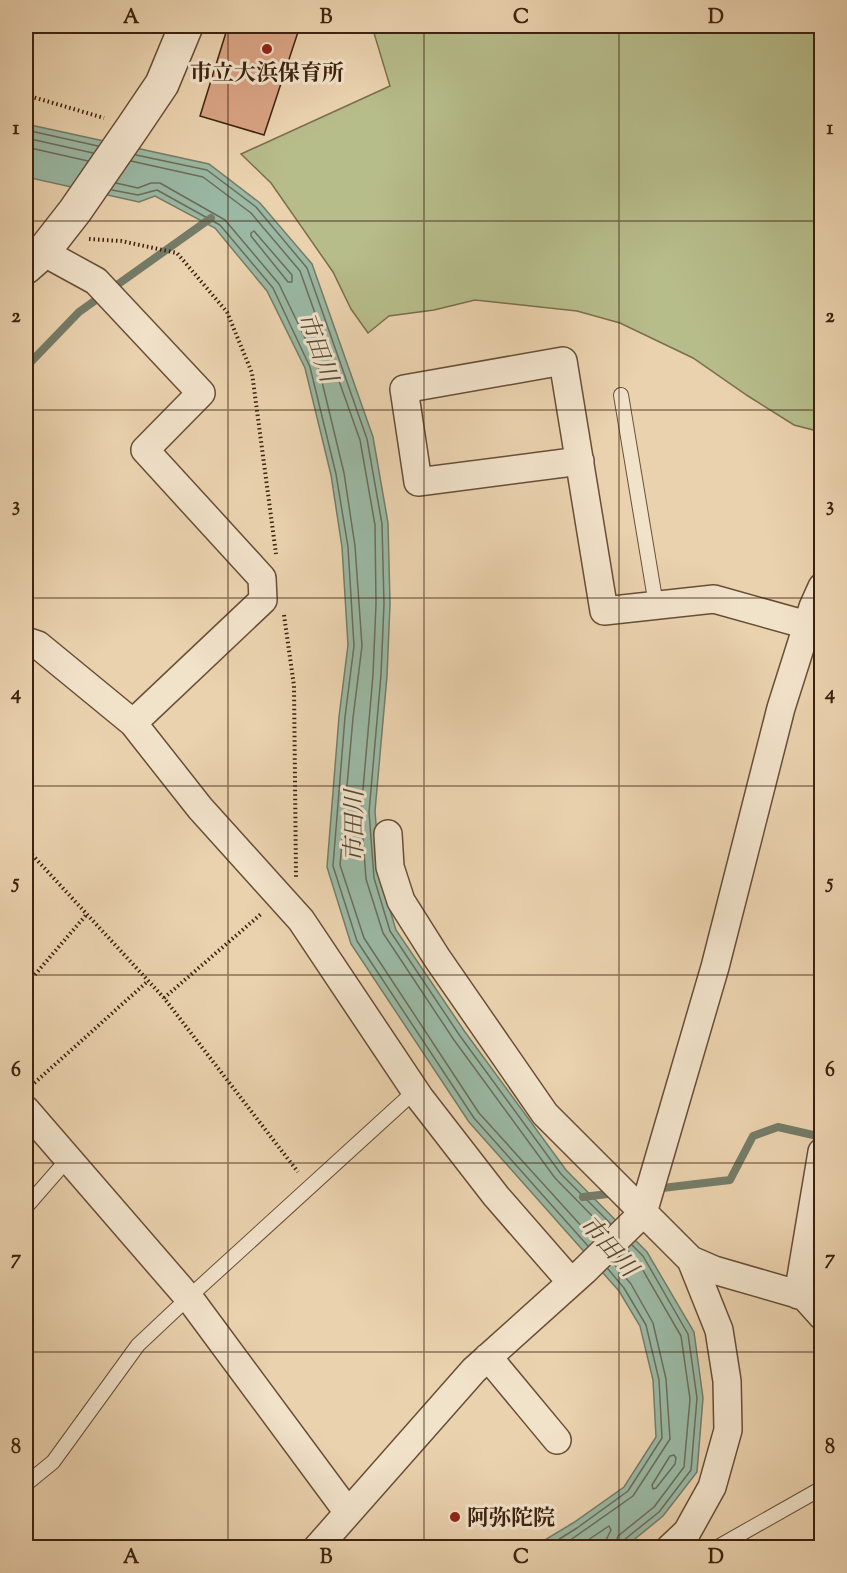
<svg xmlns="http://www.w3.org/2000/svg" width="847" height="1573" font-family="'Sorts Mill Goudy','Noto Serif JP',serif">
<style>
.green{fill:#b6bc8a;stroke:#7a6f4c;stroke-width:1.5}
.water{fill:#9ab8a4;stroke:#757c68;stroke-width:1.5}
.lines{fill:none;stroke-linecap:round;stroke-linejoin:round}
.shore{stroke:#6c6d59;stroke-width:1.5}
.stream{stroke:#757c68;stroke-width:8}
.building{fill:#d8a383;stroke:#3d220e;stroke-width:1.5}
.service-casing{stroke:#684e36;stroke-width:16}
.minor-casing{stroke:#684e36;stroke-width:30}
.tertiary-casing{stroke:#684e36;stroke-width:36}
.path{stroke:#3d220e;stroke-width:4;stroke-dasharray:1.5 3;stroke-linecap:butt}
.service{stroke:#f1e2ca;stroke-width:14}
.minor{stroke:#f1e2ca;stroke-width:27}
.tertiary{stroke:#f1e2ca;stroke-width:33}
.grid{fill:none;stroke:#3d220e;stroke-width:1.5;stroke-opacity:0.55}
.poi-dot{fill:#8f2418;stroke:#f1e2ca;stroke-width:2}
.labels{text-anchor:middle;stroke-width:6;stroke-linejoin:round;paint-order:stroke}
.poi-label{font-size:22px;font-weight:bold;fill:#3d220e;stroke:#f1e2ca}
.water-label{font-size:24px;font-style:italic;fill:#544834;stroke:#f1e2ca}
.neatline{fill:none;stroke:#3d220e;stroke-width:2}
.grid-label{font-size:20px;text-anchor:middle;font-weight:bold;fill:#3d220e}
</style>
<rect width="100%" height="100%" fill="#ead2ae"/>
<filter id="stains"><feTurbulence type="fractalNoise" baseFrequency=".00333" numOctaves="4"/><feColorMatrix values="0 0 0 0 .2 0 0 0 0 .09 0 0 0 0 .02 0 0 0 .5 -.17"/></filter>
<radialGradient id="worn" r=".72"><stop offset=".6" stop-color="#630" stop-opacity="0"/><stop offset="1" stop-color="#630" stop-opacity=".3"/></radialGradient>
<path class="green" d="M352,26H821V432L794,425L748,396L693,358L620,323L577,311L475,300L434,310L389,316L368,333L351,309L333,272L271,183L241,154L390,86L374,33Z"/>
<path class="water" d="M26,124L209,164L260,203L312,264L373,437L388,523L390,604L387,676L375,811L380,877L396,930L465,1032L566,1170L647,1252L694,1332L703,1398L697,1472L663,1516L625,1547H533L573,1523L624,1487L656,1437L653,1380L640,1326L619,1291L469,1122L351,944L327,867L339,717L348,645L342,547L331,475L305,368L267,291L215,228L155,196L139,202L26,177Z"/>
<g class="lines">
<path class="shore" d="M26,130L98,146
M26,138L93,153
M26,147L88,161
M136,155L207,170L256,207L307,268L367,439L382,524L384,604L381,675L369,812L374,878L390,931L460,1036L561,1174L611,1224
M131,161L203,177L251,213L300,271L360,440L375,525L376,604L373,675L361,812L366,879L383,933L454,1040L555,1178L605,1229
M116,183L138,188L151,183H160L225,220L279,284L318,365L344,473L355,546L362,646L353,718L340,865L364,938L479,1113L594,1240
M112,190L138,195L157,190L220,225L273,288L310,367L336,474L348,547L354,646L345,717L333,866L357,941L474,1118L588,1246
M254,231L292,275V282H288L251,236V233Z
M674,1455L676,1458L675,1464L656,1488L653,1489L652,1485L670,1456Z
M545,1548L577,1528L628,1491L662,1438L659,1380L646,1325L624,1288L608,1269
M559,1548L633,1496L670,1439L666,1379L653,1323L631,1284L613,1263
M576,1548L609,1526L611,1530L607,1538L605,1548
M614,1548L618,1536L654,1507L684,1467L690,1399L681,1336L637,1260L627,1250
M622,1548L624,1540L659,1512L691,1470L697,1398L688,1334L643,1256L632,1245"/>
<path class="stream" d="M26,367L79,312L211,218
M654,1189L730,1180L753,1136L778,1127L822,1137
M583,1197L616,1193"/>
</g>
<path class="building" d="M228,26H300L264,135L200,116Z"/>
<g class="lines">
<defs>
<path id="service" d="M621,395L656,605
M26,1207L67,1160
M26,1484L53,1462L138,1345L188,1298L415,1091
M716,1548L822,1488"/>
<path id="minor" d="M43,252L96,281L201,393L145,450L262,578L263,600L133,723
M580,461L418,482L404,389L563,361L604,611L714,599L807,625
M26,641L38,645L133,723L200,808L301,920L420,1098L496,1196L571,1282
M388,834L390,867L401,901L437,958L545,1114L691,1260L714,1270L804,1296L822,1316
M26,1110L193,1303L347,1511
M798,1295L822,1152
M488,1357L557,1440
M317,1548L474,1370L584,1271L643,1213L715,967L781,708L813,607L822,587
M670,1548L687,1532L712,1487L728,1430L727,1381L719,1330L691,1260"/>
<path id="tertiary" d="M26,267L43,252L75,211L133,127L162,84L186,26"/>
</defs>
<use href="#service" class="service-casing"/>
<use href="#minor" class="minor-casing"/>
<use href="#tertiary" class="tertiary-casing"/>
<path class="path" d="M26,95L104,118
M89,239L121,241L177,253L227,312L252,373L276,554
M284,615L294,686L296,877
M26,848L164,998L298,1172
M26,985L87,914
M164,998L261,914
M31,1086L148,981"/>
<use href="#service" class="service"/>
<use href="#minor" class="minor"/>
<use href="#tertiary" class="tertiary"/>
</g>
<path class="grid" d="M228,26V1548M424,26V1548M619,26V1548M26,221H822M26,410H822M26,598H822M26,786H822M26,975H822M26,1163H822M26,1352H822"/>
<g class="poi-dot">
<circle cx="267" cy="49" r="6"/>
<circle cx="455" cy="1517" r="6"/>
</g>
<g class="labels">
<g class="poi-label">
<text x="267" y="80">市立大浜保育所</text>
<text x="467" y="1525" text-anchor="start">阿弥陀院</text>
</g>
<g class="water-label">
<text transform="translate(318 347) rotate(70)" y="8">市田川</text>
<text transform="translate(354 826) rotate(-90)" y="8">市田川</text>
<text transform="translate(609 1246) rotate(48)" y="8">市田川</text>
</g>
</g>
<rect width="847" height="1573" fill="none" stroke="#ead2ae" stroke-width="66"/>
<rect x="33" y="33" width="781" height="1507" class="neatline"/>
<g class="grid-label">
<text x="131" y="23">A</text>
<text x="326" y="23">B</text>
<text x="521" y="23">C</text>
<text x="716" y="23">D</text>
<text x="16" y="134">1</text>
<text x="830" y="134">1</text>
<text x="16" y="322">2</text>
<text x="830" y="322">2</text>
<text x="16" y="511">3</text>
<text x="830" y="511">3</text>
<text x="16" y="699">4</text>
<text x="830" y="699">4</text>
<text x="16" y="888">5</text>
<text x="830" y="888">5</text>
<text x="16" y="1076">6</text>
<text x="830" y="1076">6</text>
<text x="16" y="1264">7</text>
<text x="830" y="1264">7</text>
<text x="16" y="1453">8</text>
<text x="830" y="1453">8</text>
<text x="131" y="1563">A</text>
<text x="326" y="1563">B</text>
<text x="521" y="1563">C</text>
<text x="716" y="1563">D</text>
</g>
<rect width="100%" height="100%" filter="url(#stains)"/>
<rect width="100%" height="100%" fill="url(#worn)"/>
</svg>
